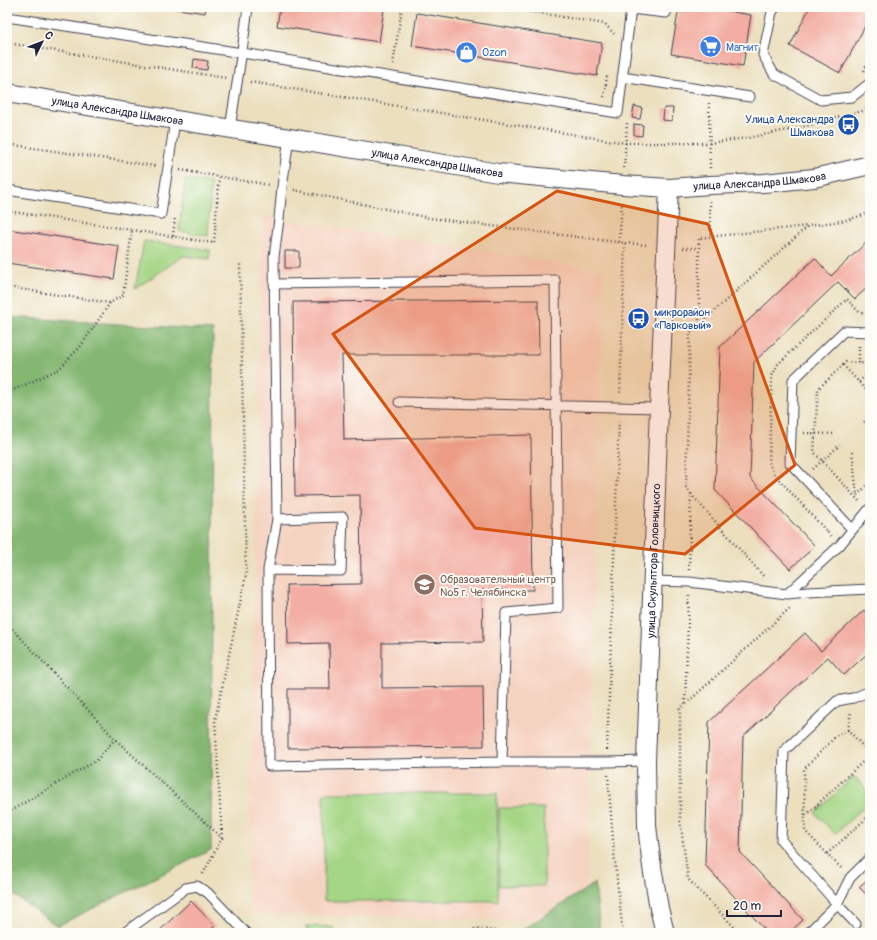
<svg xmlns="http://www.w3.org/2000/svg" width="877" height="940" font-family="Pangolin,sans-serif">
<style>
.built{fill:#f5d3c1}
.green{fill:#a5d685;stroke:#647c60}
.forest{fill:#84b772;stroke:#536c56}
.building{fill:#f3ada2}
.lines{fill:none;stroke-linecap:round;stroke-linejoin:round}
.service-casing{stroke:#403e4f;stroke-width:11}
.minor-casing{stroke:#403e4f;stroke-width:20}
.path{stroke:#403e4f;stroke-width:2.5;stroke-dasharray:1 3;stroke-linecap:butt}
.service{stroke:#fff;stroke-width:9}
.minor{stroke:#fff;stroke-width:18}
.marked{fill:#d45411;fill-opacity:0.2;stroke:#d45411;stroke-width:3;stroke-linejoin:round}
.labels{text-anchor:middle;stroke-width:3.5;stroke-linejoin:round;paint-order:stroke}
.shop-label{font-size:11px;fill:#366cbe;stroke:#fdfcf7;text-anchor:start}
.street-label{font-size:11px;fill:#22223b;stroke:#fdfcf7}
.transit-label{font-size:11px;fill:#164399;stroke:#fdfcf7;text-anchor:end}
.education-label{font-size:11px;fill:#785e54;stroke:#fdfcf7;text-anchor:start}
</style>
<rect width="100%" height="100%" fill="#fdfcf7"/>
<filter id="ink" filterUnits="userSpaceOnUse"><feTurbulence type="fractalNoise" baseFrequency=".025" numOctaves="2"/><feDisplacementMap in="SourceGraphic" scale="8" xChannelSelector="R" yChannelSelector="G"/><feConvolveMatrix kernelMatrix="1 2 1 2 8 2 1 2 1" color-interpolation-filters="sRGB"/></filter>
<filter id="wash" filterUnits="userSpaceOnUse"><feTurbulence type="fractalNoise" baseFrequency=".012" numOctaves="4" result="noise"/><feDisplacementMap in="SourceGraphic" scale="16" xChannelSelector="R" yChannelSelector="G"/><feGaussianBlur stdDeviation="0.9" result="paint"/><feColorMatrix in="noise" values="0 0 0 0 0 0 0 0 0 0 0 0 0 0 0 0 0 1.4 0 .05"/><feComposite in="paint" operator="in"/></filter>
<g filter="url(#wash)">
<rect width="100%" height="100%" fill="#ebdfbe"/>
<path class="built" d="M263,216L603,270L589,762L587,922L247,914Z"/>
<path class="green" d="M185,180L211,183L208,236L179,231Z
M144,241L210,250L209,259L183,256L135,289Z
M854,776L870,794V801L835,834L815,813Z
M324,793H497L498,901H324Z
M499,808H544V886H499Z
M305,926L333,927L334,933H310Z"/>
<path class="forest" d="M7,317L213,330L211,850L57,926L7,890Z
M595,883L600,933H517Z"/>
<g id="blocks">
<path class="building" d="M171,7H206L205,13L171,8Z
M280,7H374L384,9L379,42L277,26Z
M679,7H705L751,15L743,66L671,54Z
M810,7H857L870,14V17L840,73L790,46Z
M417,13L602,43L597,76L412,46Z
M194,59L208,61L207,70L193,68Z
M634,106L642,108L640,119L632,118Z
M664,108H673L672,121L663,120Z
M856,117L857,121L846,125L845,120Z
M634,124L643,125L642,136L634,135Z
M7,229L119,246L114,279L7,263Z
M870,239V285L855,299L838,282L754,362L750,478L815,546L790,569L715,490L720,347L815,258L831,276Z
M285,251H299V268H285Z
M538,300L539,355H342L344,440L531,435L533,590H482L483,642L382,643V688L483,687L484,746L288,748V689H330L329,643L288,644L287,585L361,584L360,495L295,496L293,302Z
M864,610L870,617V651L844,675L828,657L743,737L740,852L803,920L789,933H768L705,865L709,722L805,633L821,651Z
M870,877V898L859,887Z
M191,901L215,926L207,933H157Z"/>
</g>
</g>
<g filter="url(#ink)">
<use href="#blocks" fill-opacity="0" stroke="#403e4f" stroke-width="1"/>
<g class="lines">
<defs>
<path id="service" d="M776,7L772,12L763,55L774,74L821,100L852,97L870,83
M631,9L666,13
M7,17L242,53L618,113L631,9L620,7
M622,77L750,97
M230,129C236,88 243,48 248,7
M289,138L282,187L279,219L274,257L277,519L268,570L269,766L502,762H607L646,761
M7,190L161,214L175,120
M274,284L555,280L558,608L506,613L502,762
M399,402L659,408
M852,529L790,463L793,380L844,331L870,332
M268,570L341,571L343,517L277,519
M652,581L689,582L787,594L808,592L870,589
M787,594L840,545L870,508
M856,924L837,904L781,840L784,751L837,701L853,698L868,692L870,690
M124,933L186,888L197,886L208,893L246,933
M808,933L837,904L850,878L869,859L870,857"/>
<g id="minor">
<path id="s1" d="M7,93L289,138L498,173L623,185L669,188L710,185L764,183L814,178L870,165"/>
<path id="s2" d="M665,933L659,908L652,867L647,826L646,761L659,408L669,188"/>
</g>
</defs>
<use href="#service" class="service-casing"/>
<use href="#minor" class="minor-casing"/>
<path class="path" d="M503,7L605,24L614,34
M7,43L226,78
M393,64L402,7
M864,71L870,59
M250,82L626,143H710L747,138L798,128L862,111L870,108
M604,97L607,76
M709,103L710,168
M7,144L155,166
M624,168L627,123
M180,170L269,185
M294,190L430,218L625,243L620,394
M710,201L711,237
M7,211L132,230L123,295L110,303L7,287
M132,230L214,243L219,177
M173,236L175,217
M619,242L622,203
M625,243L648,245
M683,248H699
M699,324V238L807,226
M859,363V344
M843,365L870,394
M859,382L870,371
M7,393L59,369L80,347L110,303
M864,422L870,416
M804,433L836,434
M852,452L857,495
M813,469L840,445
M691,494L765,578
M857,495L870,483
M859,501L814,452L818,389L846,362L870,364
M831,536L773,473L769,462L772,376L778,364L847,299L859,312L868,313L870,311
M689,570L691,494L686,487L690,333L808,226L847,220L870,213
M689,595L685,704L680,709V819L688,879L740,933
M7,623L115,739L222,838L203,874
M686,704L791,607
M848,730L851,711
M607,750L619,419
M608,775L614,853L622,925L623,933
M7,813L97,760L115,739
M806,815L870,755
M222,838L215,720L246,575L240,264
M827,854L870,815
M841,868L805,831L804,769L837,735L848,730L870,754
M467,933L476,928L507,933"/>
<use href="#service" class="service"/>
<use href="#minor" class="minor"/>
</g>
</g>
<path class="marked" d="M557,191L708,224L795,465L685,554L475,528L333,334Z"/>
<defs>
<symbol id="supermarket-disc" viewBox="-11 -11 22 22"><circle r="9.5" fill="#3f7fe0" stroke="#fdfcf7"/><path d="M-6-5.5h2.5l.6 2H6L4.5 2H-2.5L-4.4-4H-6ZM-1.5 3.2a1.3 1.3 0 1 0 .1 0ZM3 3.2a1.3 1.3 0 1 0 .1 0Z" fill="#fff"/></symbol>
<symbol id="shop-disc" viewBox="-11 -11 22 22"><circle r="9.5" fill="#3f7fe0" stroke="#fdfcf7"/><path d="M-5-2.5h2.3a2.7 3.5 0 0 1 5.4 0H5L5.5 6h-11ZM-1.5-2.5h3a1.5 2.3 0 0 0-3 0Z" fill="#fff"/></symbol>
<symbol id="bus-disc" viewBox="-11 -11 22 22"><circle r="9.5" fill="#1a4fb4" stroke="#fdfcf7"/><path d="M-5-6H5V4H4V6H2V4H-2V6H-4V4H-5ZM-3.5-4V0h7V-4ZM-3.5 1.2v1.5H-2V1.2ZM2 1.2v1.5H3.5V1.2Z" fill="#fff"/></symbol>
<symbol id="school-disc" viewBox="-11 -11 22 22"><circle r="9.5" fill="#8d6e63" stroke="#fdfcf7"/><path d="M0-5L7-2L0 1L-7-2ZM-4 1L0 2.5L4 1V4Q0 6-4 4Z" fill="#fff"/></symbol>
</defs>
<g fill-rule="evenodd">
<use href="#supermarket-disc" x="698" y="34" width="25" height="25"/>
<use href="#shop-disc" x="454" y="40" width="25" height="25"/>
<use href="#bus-disc" x="836" y="112" width="25" height="25"/>
<use href="#bus-disc" x="626" y="306" width="25" height="25"/>
<use href="#school-disc" x="412" y="572" width="25" height="25"/>
</g>
<g class="labels">
<g class="shop-label">
<text x="726" y="51">Магнит</text>
<text x="482" y="56">Ozon</text>
</g>
<g class="street-label">
<text dy="4" stroke="none"><textPath href="#s1" startOffset="112">улица Александра Шмакова</textPath></text>
<text dy="4" stroke="none"><textPath href="#s1" startOffset="436">улица Александра Шмакова</textPath></text>
<text dy="4" stroke="none"><textPath href="#s1" startOffset="760">улица Александра Шмакова</textPath></text>
<text dy="4" stroke="none"><textPath href="#s2" startOffset="374">улица Скульптора Головницкого</textPath></text>
</g>
<g class="transit-label">
<text x="834" y="123">Улица Александра<tspan x="834" dy="13">Шмакова</tspan></text>
<text x="654" y="316" text-anchor="start">микрорайон<tspan x="654" dy="13">«Парковый»</tspan></text>
</g>
<g class="education-label">
<text x="440" y="583">Образовательный центр<tspan x="440" dy="13">№5 г. Челябинска</tspan></text>
</g>
</g>
<rect width="877" height="940" fill="none" stroke="#fdfcf7" stroke-width="24"/>
<g transform="translate(42 42) rotate(47)" stroke="#fdfcf7" stroke-width="3" paint-order="stroke">
<path d="M0-3L7 15L0 10L-7 15Z" fill="#22223b"/>
<text y="-6" font-size="11" font-weight="bold" text-anchor="middle" fill="#22223b">С</text>
</g>
<path d="M727 910v6h54v-6" fill="none" stroke="#22223b" stroke-width="2"/>
<text x="733" y="910" font-size="12" fill="#22223b" stroke="#fdfcf7" stroke-width="3" paint-order="stroke">20 m</text>
</svg>
